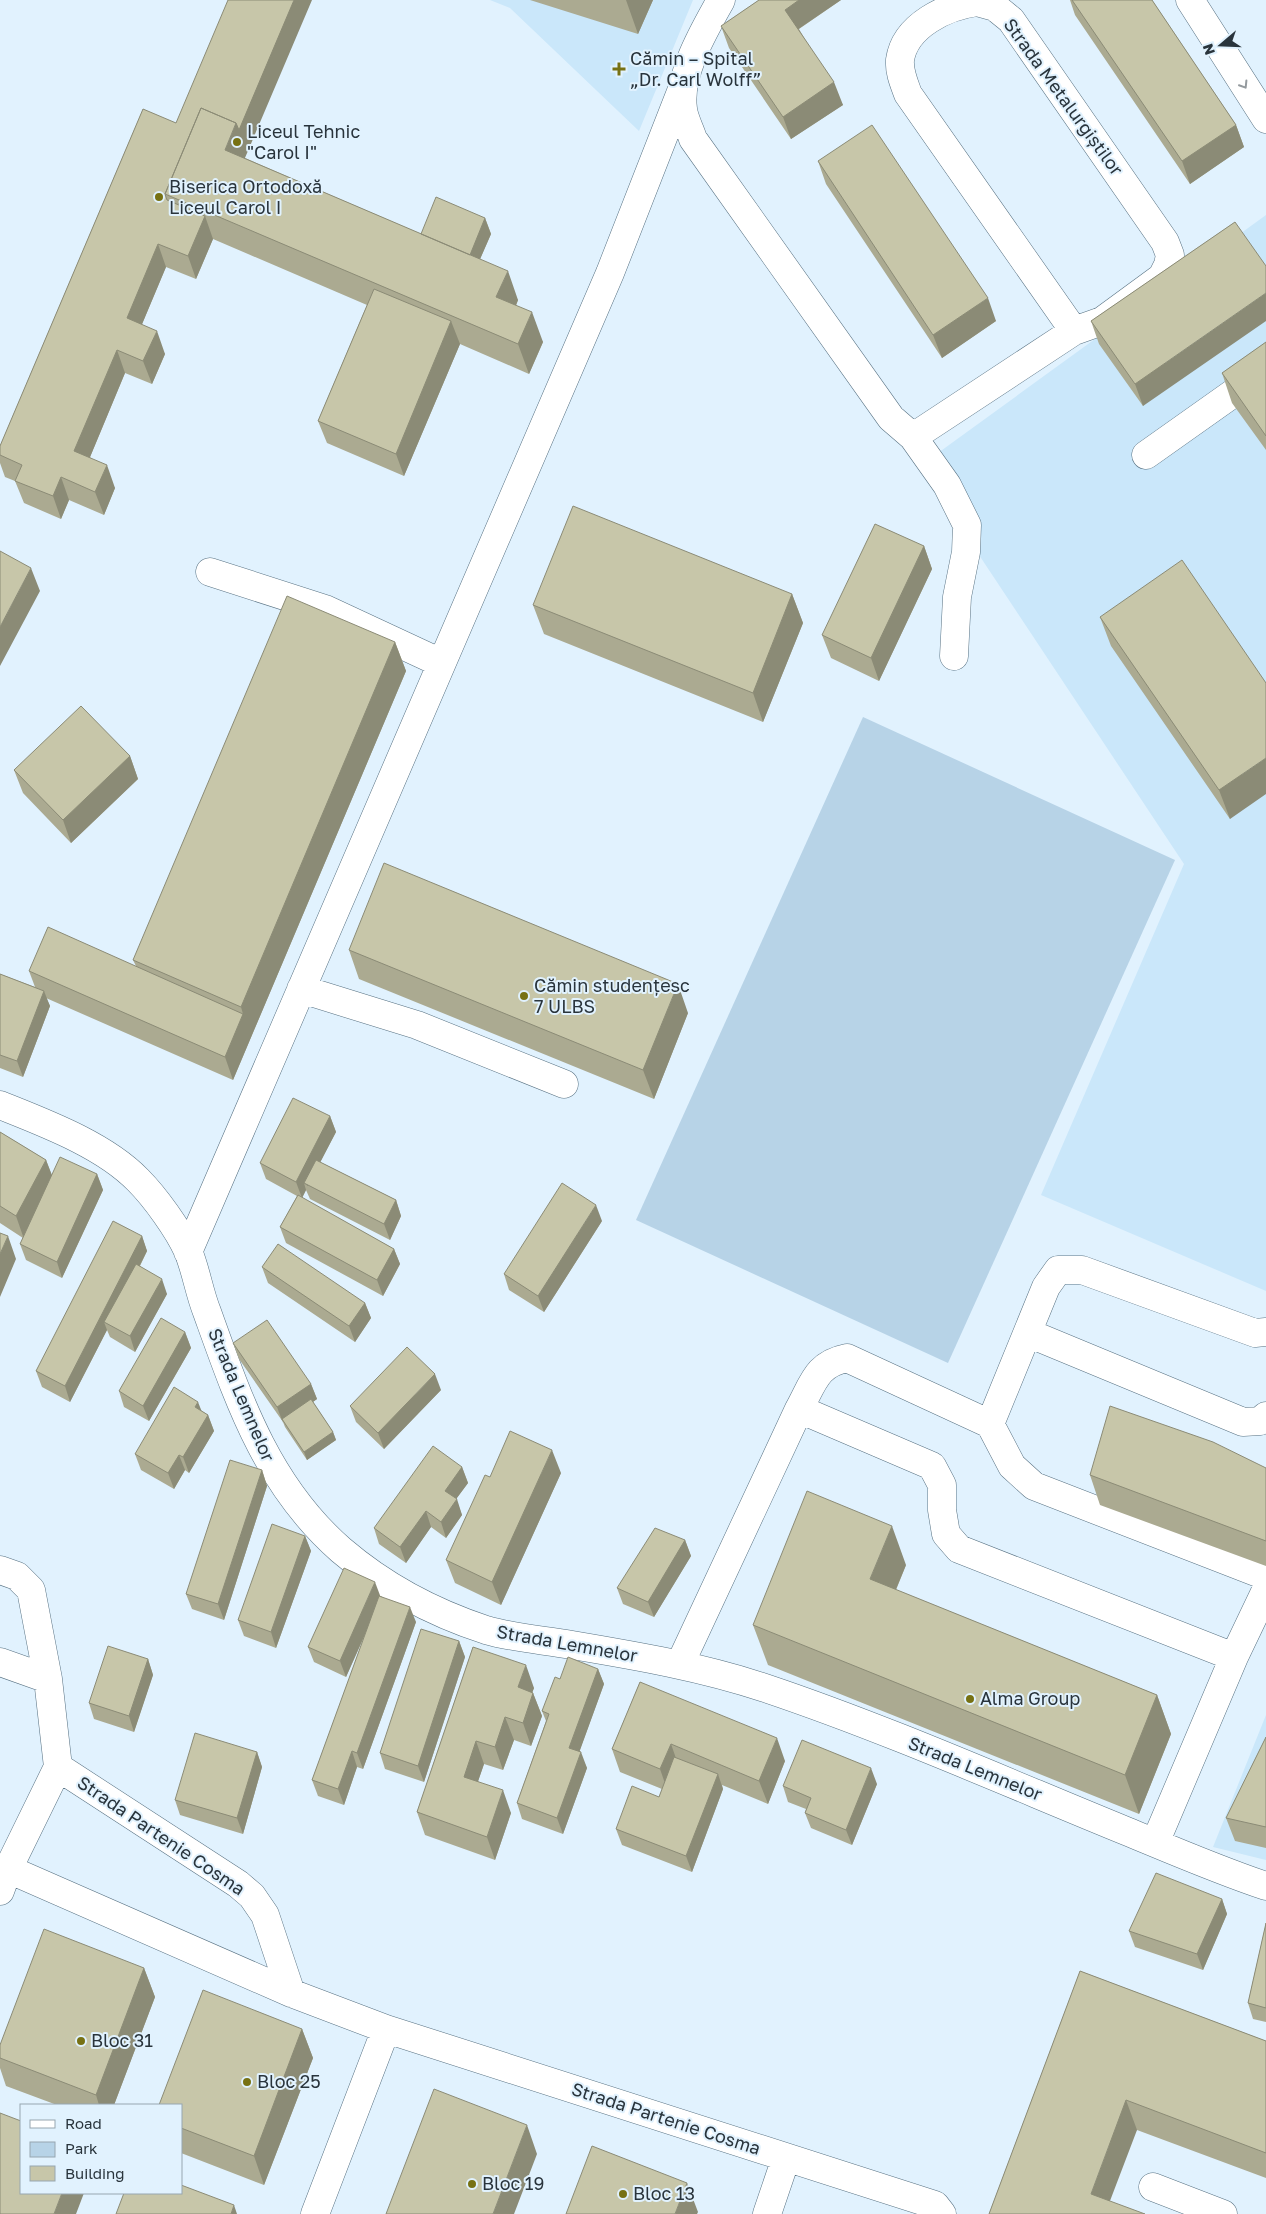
<svg xmlns="http://www.w3.org/2000/svg" width="1266" height="2214" font-family="'Golos Text',sans-serif">
<style>
.built{fill:#cae7fa}
.green{fill:#b7d3e7}
.lines{fill:none;stroke-linecap:round;stroke-linejoin:round}
.minor-casing{stroke:#587283;stroke-width:29}
.major-casing{stroke:#587283;stroke-width:29}
.minor{stroke:#fff;stroke-width:28}
.major{stroke:#fff;stroke-width:28}
.wall{fill:#abaa91}
.shaded-wall{fill:#8b8b76}
.building{fill:#c7c6a9;stroke:#8b8b76}
.oneway{stroke:#949a9e}
.poi-dot{fill:#777113;stroke:#e1f2fe;stroke-width:2}
.labels{text-anchor:middle;stroke-width:4;stroke-linejoin:round;paint-order:stroke}
.poi-label{font-size:18px;fill:#29343c;stroke:#e1f2fe;text-anchor:start}
.street-label{font-size:18px;fill:#29343c;stroke:#e1f2fe}
</style>
<rect width="100%" height="100%" fill="#e1f2fe"/>
<path class="built" d="M490,0H693L639,131L510,8Z
M1266,215V1291L1041,1195L1184,864L920,466Z
M1266,1715V1860L1213,1847Z"/>
<path class="green" d="M863,717L1175,860L948,1363L636,1220Z"/>
<g class="lines">
<defs>
<path id="minor" d="M721,0C704,31 678,73 683,109C684,119 690,129 693,139L891,418L913,437L1074,331
M977,2L995,7L1011,20L1165,242L1170,255L1168,265L1162,277L1102,321L1074,331L908,94C904,83 899,72 900,60C905,25 947,6 977,2Z
M913,437L947,485L967,525L966,552L957,597L954,656
M1146,455L1266,370
M210,572L325,609L441,663
M301,989L417,1025L564,1084
M0,1105C45,1123 104,1145 138,1180C155,1197 178,1229 188,1251C196,1270 199,1292 207,1312C239,1401 267,1485 341,1550C383,1586 434,1613 486,1630C513,1638 544,1640 572,1645C637,1656 702,1667 765,1688C887,1729 1006,1782 1126,1831C1172,1850 1218,1870 1266,1886
M188,1252L610,273L684,84
M1028,1333L1243,1422L1260,1421L1266,1416
M799,1409L932,1466L942,1485V1510L946,1534L959,1549L1234,1657
M990,1424L1046,1287L1058,1270H1082L1255,1333L1266,1332
M0,1570L17,1576L31,1590L48,1679L58,1767L238,1884L252,1896L265,1915L291,1993
M0,1662L48,1679
M680,1664L799,1409C813,1384 816,1364 847,1358L990,1424L1012,1466L1034,1486L1266,1576
M1155,1843L1234,1657L1266,1590
M8,1869L58,1767
M0,1891L8,1869L291,1993L386,2029
M1153,2187L1223,2214
M315,2214L386,2029L935,2205L942,2214
M767,2214L786,2158"/>
<path id="major" d="M1190,0L1266,119"/>
</defs>
<use href="#minor" class="minor-casing"/>
<use href="#major" class="major-casing"/>
<use href="#minor" class="minor"/>
<use href="#major" class="major"/>
</g>
<path class="wall" d="M530,0H653L638,34Z
M759,0H841L799,29L843,105L791,139L729,48L721,26Z
M1070,0H1152L1236,125L1244,147L1190,184L1075,15Z
M143,109L245,158L421,234L485,218L491,234L480,259L518,300L516,306L543,342L529,374L460,344L404,476L327,443L318,421L367,305L213,239L196,279L166,267L142,324L165,354L152,384L125,373L90,457L115,488L104,515L69,500L61,519L24,503L15,481L5,477L0,463V446Z
M818,161L996,321L942,358L826,184Z
M1235,222L1143,406L1099,344L1091,321Z
M1266,342V450L1232,403L1222,373Z
M924,546L932,569L879,681L831,658L822,635Z
M792,594L803,623L763,722L544,634L533,605Z
M1100,617L1266,683L1230,819L1111,646Z
M395,642L406,671L233,1080L46,998L50,1006L23,1077L0,1068V974L35,987L29,971L136,966L133,960Z
M130,756L138,779L71,843L23,793L14,770Z
M349,950L688,1013L654,1099L359,979Z
M330,1116L336,1132L320,1162L396,1200L401,1216L390,1240L310,1199L306,1190L302,1198L394,1249L400,1264L383,1296L286,1243L280,1227L297,1196L266,1179L260,1163Z
M0,1132L46,1160L52,1176L97,1174L103,1190L62,1278L26,1260L20,1244L23,1238L0,1223Z
M602,1221L544,1312L509,1290L504,1274Z
M142,1236L147,1251L140,1266L167,1294L135,1352L110,1337L107,1330L70,1402L42,1387L36,1371Z
M262,1267L365,1303L371,1318L355,1342L268,1283Z
M185,1332L191,1348L149,1421L124,1407L119,1391Z
M233,1343L311,1384L317,1399L313,1402L333,1432L336,1440L307,1460L285,1427L283,1422L239,1359Z
M441,1390L384,1449L356,1422L350,1406Z
M202,1411L208,1415L214,1431L189,1473L185,1470L174,1489L141,1470L135,1454Z
M462,1467L468,1483L456,1499L462,1515L446,1538L431,1527L406,1563L379,1544L374,1528Z
M1266,1468V1566L1100,1505L1090,1475Z
M262,1470L267,1486L224,1620L192,1609L186,1594Z
M561,1473L501,1605L455,1583L446,1560L490,1477Z
M305,1536L311,1551L276,1648L244,1636L238,1620Z
M685,1540L691,1556L654,1617L623,1604L617,1588Z
M906,1565L896,1590L1157,1695L1171,1734L1139,1814L768,1665L753,1625Z
M381,1596L416,1622L363,1769L357,1767L344,1805L318,1796L312,1780L365,1635L346,1677L314,1662L308,1647Z
M459,1641L465,1657L424,1782L385,1769L380,1753Z
M473,1647L534,1688L532,1692L533,1693L542,1716L531,1746L514,1740L503,1770L484,1764L478,1781L511,1813L495,1860L425,1835L417,1812Z
M148,1659L153,1675L134,1732L94,1719L89,1703Z
M598,1669L604,1684L579,1752L587,1768L563,1834L522,1819L517,1803L546,1721L542,1711L560,1679Z
M640,1682L785,1761L768,1804L722,1785L723,1789L692,1872L622,1845L616,1829L659,1797L662,1789L620,1772L612,1749Z
M1266,1737V1848L1235,1841L1226,1818Z
M257,1752L262,1767L243,1834L180,1815L175,1800Z
M877,1784L852,1845L811,1828L805,1813L806,1809L788,1802L783,1786Z
M1222,1899L1227,1914L1203,1970L1135,1947L1129,1931Z
M1266,1923V2022L1253,2019L1248,2003Z
M144,1968L155,1997L114,2105H57L6,2086L0,2068V2045Z
M1080,1971L1266,2041V2178L1137,2130L989,2214Z
M302,2029L313,2058L264,2185L181,2153V2105Z"/>
<path class="shaded-wall" d="M294,0H312L236,179L225,150L236,123Z
M626,0H653L638,34Z
M799,0H841L794,32L785,10Z
M834,82L843,105L791,139L783,117Z
M1236,125L1244,147L1190,184L1182,161Z
M205,216L213,239L196,279L188,256Z
M485,218L491,234L471,280L466,264Z
M158,244L166,267L135,341L127,318Z
M508,271L518,300L507,326L496,297Z
M1266,293V321L1143,406L1135,384Z
M988,298L996,321L942,358L933,335Z
M532,312L543,342L529,374L518,344Z
M451,321L460,344L404,476L396,454Z
M157,331L165,354L152,384L143,361Z
M117,350L125,373L83,474L74,451Z
M107,465L115,488L104,515L95,492Z
M61,477L69,500L61,519L53,496Z
M924,546L932,569L879,681L871,658Z
M31,568L40,591L0,666V627Z
M792,594L803,623L763,722L753,693Z
M395,642L406,671L233,1080L225,1057L243,1014L241,1007Z
M130,756L138,779L71,843L63,820Z
M1266,758V794L1230,819L1219,790Z
M678,984L688,1013L654,1099L643,1070Z
M44,991L50,1006L23,1077L17,1061Z
M330,1116L336,1132L308,1186L304,1183L306,1190L302,1198L296,1182Z
M46,1160L55,1183L24,1239L16,1216Z
M97,1174L103,1190L62,1278L57,1262Z
M396,1200L401,1216L390,1240L384,1224Z
M596,1205L602,1221L544,1312L538,1296Z
M8,1236L16,1259L0,1297V1254Z
M142,1236L147,1251L110,1325L104,1322L107,1330L70,1402L65,1386Z
M394,1249L400,1264L383,1296L377,1280Z
M162,1279L167,1294L135,1352L130,1336Z
M365,1303L371,1318L355,1342L349,1326Z
M185,1332L191,1348L149,1421L143,1406Z
M435,1374L441,1390L384,1449L378,1433Z
M311,1384L317,1399L284,1422L282,1419L283,1423L277,1407Z
M198,1402L204,1417L195,1407Z
M208,1415L214,1431L189,1473L183,1457Z
M333,1432L336,1440L307,1460L304,1452Z
M552,1450L561,1473L501,1605L492,1582Z
M179,1455L185,1470L174,1489L168,1473Z
M462,1467L468,1483L451,1506L445,1491Z
M262,1470L267,1486L224,1620L218,1604Z
M457,1499L462,1515L446,1538L441,1522Z
M426,1511L431,1527L406,1563L400,1547Z
M892,1526L906,1565L884,1618L870,1579Z
M305,1536L311,1551L276,1648L271,1632Z
M685,1540L691,1556L654,1617L648,1602Z
M375,1582L381,1598L346,1677L340,1661Z
M410,1607L416,1622L363,1769L357,1753Z
M459,1641L465,1657L424,1782L418,1766Z
M148,1659L153,1675L134,1732L129,1716Z
M526,1665L534,1688L526,1710L518,1687Z
M598,1669L604,1684L575,1764L569,1748Z
M533,1693L542,1716L531,1746L523,1723Z
M1157,1695L1171,1734L1139,1814L1125,1775Z
M505,1717L514,1740L503,1770L495,1747Z
M777,1738L785,1761L768,1804L759,1781Z
M476,1741L484,1764L472,1799L464,1777Z
M671,1744L679,1767L668,1792L660,1769Z
M352,1751L357,1767L344,1805L338,1789Z
M257,1752L262,1767L243,1834L237,1818Z
M581,1752L587,1768L563,1834L557,1818Z
M871,1768L877,1784L852,1845L846,1830Z
M718,1774L723,1789L692,1872L686,1856Z
M503,1790L511,1813L495,1860L487,1837Z
M1222,1899L1227,1914L1203,1970L1197,1954Z
M144,1968L155,1997L114,2105H99L96,2095Z
M302,2029L313,2058L264,2185L254,2156Z
M1126,2100L1137,2130L1105,2214L1091,2194Z
M527,2125L537,2154L514,2214H493Z
M687,2183L698,2212L697,2214H675Z
M62,2193H84L76,2214H54Z
M234,2205L237,2214H231Z"/>
<path class="building" d="M228,0H294L239,130L236,123L201,108L165,194L167,200L205,216L188,256L158,244L127,318L157,331L143,361L117,350L74,451L107,465L95,492L61,477L53,496L15,481L22,465L0,455V446L143,109L176,123Z
M759,0H799L785,10L834,82L783,117L721,26Z
M1072,0H1152L1236,125L1182,161Z
M201,108L236,123L225,150L508,271L496,297L532,312L518,344L165,194Z
M872,125L988,298L933,335L818,161Z
M436,197L485,218L470,255L421,234Z
M1235,222L1266,266V293L1135,384L1091,321Z
M374,289L451,321L396,454L318,421Z
M1266,342V436L1222,373Z
M573,506L792,594L753,693L533,605Z
M875,524L924,546L871,658L822,635Z
M0,551L31,568L0,627Z
M1182,560L1266,683V758L1219,790L1100,617Z
M287,596L395,642L241,1007L133,960Z
M81,706L130,756L63,820L14,770Z
M384,863L678,984L643,1070L349,950Z
M48,927L243,1014L225,1057L29,971Z
M0,974L44,991L17,1061L0,1055Z
M293,1098L330,1116L296,1182L260,1163Z
M0,1132L46,1160L16,1216L0,1206Z
M60,1157L97,1174L57,1262L20,1244Z
M316,1160L396,1200L384,1224L304,1183Z
M562,1183L596,1205L538,1296L504,1274Z
M298,1195L394,1249L377,1280L280,1227Z
M113,1221L142,1236L65,1386L36,1371Z
M0,1233L8,1236L0,1254Z
M278,1244L365,1303L349,1326L262,1267Z
M136,1264L162,1279L130,1336L104,1322Z
M161,1318L185,1332L143,1406L119,1391Z
M267,1320L311,1384L277,1407L233,1343Z
M407,1347L435,1374L378,1433L350,1406Z
M174,1387L198,1402L195,1407L208,1415L183,1457L179,1455L168,1473L135,1454Z
M311,1399L333,1432L304,1452L282,1419Z
M1110,1406L1213,1442L1266,1468V1541L1090,1475Z
M510,1431L552,1450L492,1582L446,1560L485,1475L490,1477Z
M433,1446L462,1467L445,1491L457,1499L441,1522L426,1511L400,1547L374,1528Z
M230,1460L262,1470L218,1604L186,1594Z
M807,1491L892,1526L870,1579L1157,1695L1125,1775L753,1625Z
M272,1524L305,1536L271,1632L238,1620Z
M655,1528L685,1540L648,1602L617,1588Z
M344,1568L375,1582L340,1661L308,1647Z
M379,1596L410,1607L357,1753L352,1751L338,1789L312,1780Z
M421,1629L459,1641L418,1766L380,1753Z
M108,1646L148,1659L129,1716L89,1703Z
M473,1647L526,1665L518,1687L533,1693L523,1723L505,1717L495,1747L476,1741L464,1777L503,1790L487,1837L417,1812Z
M568,1657L598,1669L569,1748L581,1752L557,1818L517,1803L549,1714L542,1711L555,1677L560,1679Z
M640,1682L777,1738L759,1781L671,1744L660,1769L612,1749Z
M195,1733L257,1752L237,1818L175,1800Z
M1266,1737V1827L1226,1818Z
M802,1740L871,1768L846,1830L805,1813L811,1798L783,1786Z
M674,1757L718,1774L686,1856L616,1829L632,1786L659,1797Z
M1156,1873L1222,1899L1197,1954L1129,1931Z
M1266,1923V2008L1248,2003Z
M44,1929L144,1968L96,2095L0,2058V2045Z
M1080,1971L1266,2041V2153L1126,2100L1091,2194L1145,2214H989Z
M203,1990L302,2029L254,2156L181,2128V2105H159Z
M434,2089L527,2125L493,2214H386Z
M0,2113L21,2121V2193H62L54,2214H0Z
M592,2146L687,2183L675,2214H566Z
M181,2185L234,2205L231,2214H116L124,2193H181Z"/>
<defs><path id="oneway-chevron" d="M-2-3.5L2.5 0L-2 3.5" fill="none" stroke-width="1.6" stroke-linecap="round" stroke-linejoin="round" transform="scale(1.25)"/></defs>
<use class="oneway" href="#oneway-chevron" transform="translate(1244 85) rotate(58)"/>
<g class="poi-dot">
<path d="M616.5 61.5h5v5h5v5h-5v5h-5v-5h-5v-5h5z"/>
<circle cx="237" cy="142" r="5"/>
<circle cx="159" cy="197" r="5"/>
<circle cx="524" cy="996" r="5"/>
<circle cx="970" cy="1699" r="5"/>
<circle cx="81" cy="2041" r="5"/>
<circle cx="247" cy="2082" r="5"/>
<circle cx="472" cy="2184" r="5"/>
<circle cx="623" cy="2194" r="5"/>
</g>
<g class="labels">
<g class="poi-label">
<text x="630" y="65">Cămin – Spital<tspan x="630" dy="21">„Dr. Carl Wolff”</tspan></text>
<text x="247" y="138">Liceul Tehnic<tspan x="247" dy="21">"Carol I"</tspan></text>
<text x="169" y="193">Biserica Ortodoxă<tspan x="169" dy="21">Liceul Carol I</tspan></text>
<text x="534" y="992">Cămin studențesc<tspan x="534" dy="21">7 ULBS</tspan></text>
<text x="980" y="1705">Alma Group</text>
<text x="91" y="2047">Bloc 31</text>
<text x="257" y="2088">Bloc 25</text>
<text x="482" y="2190">Bloc 19</text>
<text x="633" y="2200">Bloc 13</text>
</g>
<g class="street-label">
<text transform="translate(1063 97) rotate(54)" y="6">Strada Metalurgiștilor</text>
<text transform="translate(241 1395) rotate(67)" y="6">Strada Lemnelor</text>
<text transform="translate(567 1644) rotate(10)" y="6">Strada Lemnelor</text>
<text transform="translate(975 1769) rotate(22)" y="6">Strada Lemnelor</text>
<text transform="translate(161 1836) rotate(34)" y="6">Strada Partenie Cosma</text>
<text transform="translate(666 2119) rotate(18)" y="6">Strada Partenie Cosma</text>
</g>
</g>
<rect x="20" y="2104" width="162" height="90" fill="#e1f2fe" stroke="#97a6b0"/>
<rect x="30" y="2120" width="25" height="8" fill="#ffffff" stroke="#97a6b0"/>
<text x="65" y="2129" font-size="15" fill="#29343c">Road</text>
<rect x="30" y="2142" width="25" height="15" fill="#b7d3e7" stroke="#97a6b0"/>
<text x="65" y="2154" font-size="15" fill="#29343c">Park</text>
<rect x="30" y="2166" width="25" height="15" fill="#c7c6a9" stroke="#97a6b0"/>
<text x="65" y="2179" font-size="15" fill="#29343c">Building</text>
<g transform="translate(1221 45) rotate(251)" stroke="#e1f2fe" stroke-width="4" paint-order="stroke">
<path d="M0-4L9 19L0 12L-9 19Z" fill="#29343c"/>
<text y="-8" font-size="14" font-weight="bold" text-anchor="middle" fill="#29343c">N</text>
</g>
</svg>
